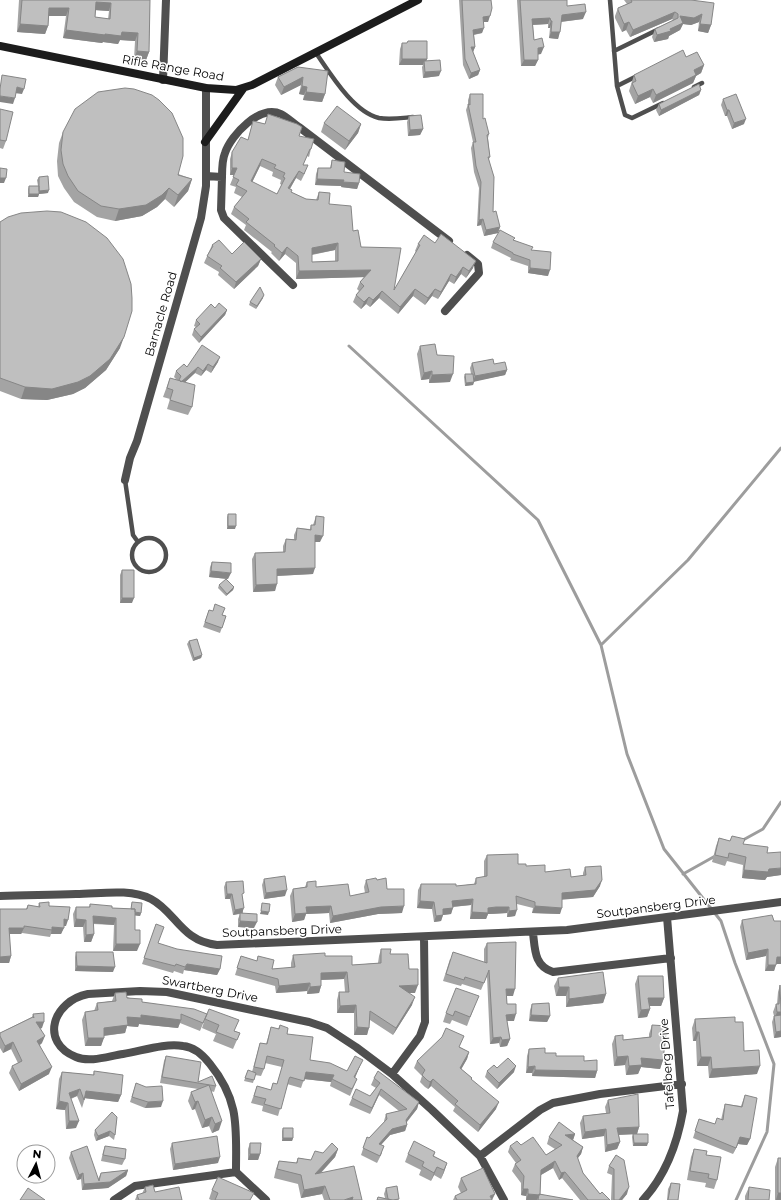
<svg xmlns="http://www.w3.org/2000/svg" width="781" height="1200" font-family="Montserrat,sans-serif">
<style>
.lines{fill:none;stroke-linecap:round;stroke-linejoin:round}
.stream{stroke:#9d9d9d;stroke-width:3}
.lane{stroke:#4f4f4f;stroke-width:4.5}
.street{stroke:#4f4f4f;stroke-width:8}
.secondary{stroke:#1c1c1c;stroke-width:8}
.wall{fill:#a4a4a4;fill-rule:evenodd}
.shaded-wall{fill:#868686}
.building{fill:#bfbfbf;stroke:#868686;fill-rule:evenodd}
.labels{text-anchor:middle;stroke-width:3;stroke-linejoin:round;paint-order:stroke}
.street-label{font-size:12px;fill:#000;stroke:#fff}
</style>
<rect width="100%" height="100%" fill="#fff"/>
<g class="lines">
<path class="stream" d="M349,346L538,520L601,645L627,754L664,849L721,921L735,963L774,1064L767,1132L736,1200
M601,645L688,560L781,448
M743,840L763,829L781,802
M683,874L717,855"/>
<path class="lane" d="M610,0L617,86L625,115L632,118L663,103
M614,51L659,29
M316,53C330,73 353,112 379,118C390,120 402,118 413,117
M617,86L637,76
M694,87L702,83
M125,480L133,535L138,542
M132 555a17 17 0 1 1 34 0a17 17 0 1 1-34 0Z"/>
<path class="street" d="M163,80L166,0
M206,176L222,177C222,170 222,160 225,153C231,135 260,104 281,114C287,117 293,123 299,127L449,241
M222,177L221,210L224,218L293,285
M445,311L479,273L478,264L467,255
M125,480L130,458L137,441L201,218L206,186V88
M0,896C25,895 51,895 76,894C99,894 129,888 151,899C176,912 181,941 217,945L567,930L781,902
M533,933C535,949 534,966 553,972L671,958
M392,1074L420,1036L425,1022L424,937
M480,1156L540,1110L553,1103L600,1094L682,1084
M236,1172C236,1128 240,1101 210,1064C203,1055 195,1047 183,1046C164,1043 142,1051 123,1054C109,1056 90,1063 76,1057C39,1042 53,1001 88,994L140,991L167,992L309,1022L327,1028L356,1047L392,1074L432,1110L480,1156L504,1200
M236,1172L266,1200
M114,1200L135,1186L236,1172
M643,1200C666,1175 677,1145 683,1111L667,917"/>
<path class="secondary" d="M0,46L206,88L236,90L252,85L418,0
M205,142L243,89"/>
</g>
<path class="wall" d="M19,0H150L149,52L146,60L134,59L135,41L120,40L118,44L103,42L102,43L63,38L66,16H49L48,26L45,34L17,32ZM96,10L109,11L108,19L95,17Z
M459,0H491L488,22H484L482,33L474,35L475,47L473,52L480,70L478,75L469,79L463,65Z
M517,0H567V6L583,19L561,22L558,39L549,38L550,28H548V24L533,25L534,40L541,54H538V60L535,66H521Z
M624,0H691L711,25L708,33L698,31L699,22L691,25L683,24L680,30L669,36L668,39L654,42L652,37L655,29L673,20L672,19L630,37L626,30L622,32L615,18V16L618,8L627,4Z
M408,41L427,59L426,61L439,76L423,78L422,67L423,65H399L400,49L402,43H407Z
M686,57L704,65L701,73L696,76L693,83L653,103L650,97L635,104L629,91L634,75Z
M298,67L325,94L322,102L303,100L304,95L299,94L301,85L281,95L275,85L278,77Z
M701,90L699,95L659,116L656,110L659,104Z
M470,94L483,119L489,134L488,138L490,157L489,159L493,212L500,227L498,233L484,236L481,225L477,226L479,188L474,172L471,148L473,142L466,110L468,104V100Z
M723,99L744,124L732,129L727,116H725L721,105Z
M0,109L6,141L3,149L0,148Z
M268,114L299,136L311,149L309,157L307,156L303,165L305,173L301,181L296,178L290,189L291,192L306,199L316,200L319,192L353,231L361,247L394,290L416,252L415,251L418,244L473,268L466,278L461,274L454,284L449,281L438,299L432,296L425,305L413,296L398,314L379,298L370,307L366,304L361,309L353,302L356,295L359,291L357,289L360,282L364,277L296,279V263L285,254L279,261L271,253L272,252L244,230L246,225L231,214L234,207L242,197L234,193L236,187L230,185L234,175H230V159L232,152L248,140L253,121L265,124ZM260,166L273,172L272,176L281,180L280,184L282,185L277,194L252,182ZM335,250V261L312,262V255Z
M409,116L423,129L420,135L408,136L407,122Z
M324,123L361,124L358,133L345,150L321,132Z
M63,132L192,179L188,191L174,207L165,199L157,207L142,216L115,221L97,217L74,202L64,188L58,176L57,161L59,143Z
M332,160L344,172L359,183L357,189L341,187L342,186L315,185L316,174L318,168H330Z
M39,177L48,193L39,194L38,197H28V189L29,186H38L37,180Z
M0,222L120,348L106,370L85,388L73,394L47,400L21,399L0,391Z
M514,240L531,250L548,276L528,273V266L510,260L511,258L491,248L493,242Z
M212,245L232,254L261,259L258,266L234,289L218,275L219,272L204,263Z
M263,298L256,309L249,305L250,302Z
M215,308L227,310L225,315L199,343L192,335L194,329L196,327L194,326L196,320Z
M420,346L437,355L450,382L429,383V379L421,380L417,354Z
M218,362L211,373L206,370L201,376L195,373L185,382L192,407L188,415L167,409L170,399L163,397L170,378L177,380L174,377L176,371L187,367Z
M472,363L494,364L507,370L505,375L474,381L473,385L465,386L464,377L465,374H471L470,368Z
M228,514L235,529H227V517Z
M316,516L320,542H315L313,574L277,576L275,591L253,592L252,559L255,553L283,552V546L286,539H294V535L297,528L310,529L311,525H313Z
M212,562L228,579L209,577L210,567Z
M122,570L132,603H120V575Z
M219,585L234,587L233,590L226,596L218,588Z
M209,610L226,616L220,633L203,627Z
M189,641L202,655L201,658L193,661L187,644Z
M732,836L743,844L767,853L781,875L767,877L765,880L742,878L743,865L727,861L725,866L712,862L716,846L719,838L730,841Z
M487,855L545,872L571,877L583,876V873L585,867L600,886L593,897L562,899L560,914L532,913L533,908L517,904L515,916L507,917V913L493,914H488L486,919H470L471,905L453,907L451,914L443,915L441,921L434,922L432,909L417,908L418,890L421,884L456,886L474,884L476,878L484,877V861Z
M264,879L285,896L264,899L262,885Z
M366,880H377L387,889L402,913L378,914L330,923L329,913L306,914L304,920L292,922L290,896L293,889L305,887L307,882L316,887L350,896L365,893L364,887Z
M226,882L243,898V913L254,928L238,927V919L240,914L233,915L230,899H225L224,887Z
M132,902L141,913L140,916L135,915V930L137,951H113L114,925L93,924L94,934L91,942H84L83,927H74L73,914L76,907H89L90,904L112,908L131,909Z
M39,903L49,906L66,926H64L61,934H51L50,937L22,933L21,934H9L11,956L9,963H0V909H26L28,905L38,907Z
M742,920L781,964H776L774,971H765L766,956L746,960L740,927Z
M156,924L158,943L220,969L217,975L184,970L183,974L174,971L173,973L142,964Z
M487,943L513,996H507V1004L514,1021H507L510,1039L507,1046L500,1047L499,1043L490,1044L487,976L481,990L462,984L461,986L443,981L450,959L484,962V949Z
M381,949L390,954L409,969L415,993H409L412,1005L393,1035L370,1020L367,1035H354V1013H337V1000L339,992H345L344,979L321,980V986L319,993L307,994V991L276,993L275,986L235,975L241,956L257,961L258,956L272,969L291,968V963L293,955L325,956L352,965L378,963L379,956Z
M76,952L113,972L75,971V957Z
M638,976L664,998L661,1006H649L650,1009L647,1017L638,1018L635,984Z
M558,978L606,994L603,1003L566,1007V996H556L554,986Z
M780,985L781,1037L774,1038L772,1022L774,1016L773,1012L776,1004H777L778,992Z
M115,993L142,1002L207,1014L200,1031L180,1023L178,1028L139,1024L138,1027L127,1026L125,1033L104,1036L101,1046H85L82,1020L85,1012L94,1011L97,1003L112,1001Z
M532,1004L550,1016L547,1022L529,1021L530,1010Z
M475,1005L467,1026L452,1020L450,1024L443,1022L446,1013Z
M33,1014L42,1028L40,1029L42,1043L40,1045L49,1074L19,1091L9,1073L12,1066L18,1063L11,1049L3,1053L0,1048V1033L32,1017Z
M205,1019L240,1033L233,1049L213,1041L216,1034L202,1028Z
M695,1019L735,1022L744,1051L757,1074L709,1078L708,1066H697L696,1041H693L692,1028Z
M280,1025L310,1060L347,1071L360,1066L355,1078L357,1079L350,1096L330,1086L331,1082L304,1079L301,1088L287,1084L278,1116L262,1111L263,1106L251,1103L257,1086L271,1090L273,1083L277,1084L282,1067L265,1063L264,1069L261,1076L255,1075L253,1083L244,1081L248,1070L252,1072L258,1050L260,1043L266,1044L269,1034L271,1027L278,1029Z
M652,1025L663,1060L660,1069L641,1067L638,1074L626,1075L625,1065L614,1066L612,1044L615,1036L623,1040L649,1037V1034Z
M460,1047L469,1052L467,1059L461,1069L472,1078L471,1080L496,1109L478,1132L453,1111L455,1107L431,1086L428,1089L425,1087L420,1082L422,1076L414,1068L417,1061Z
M529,1049L556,1056L584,1061L597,1071L595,1078L532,1076V1073H526L527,1056Z
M166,1056L198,1082L216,1086L214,1092L211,1091L219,1130L212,1133L209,1126L202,1128L195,1109L192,1110L188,1101L191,1092L198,1089L160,1083L164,1061Z
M497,1068L514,1072L497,1089L485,1077L487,1071Z
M94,1071L121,1095L118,1102L85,1098L82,1108L77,1096L71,1099L76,1128L66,1129L65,1110L56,1109L59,1079L62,1072L93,1075Z
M374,1078L419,1102L417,1109L407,1122V1125L405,1131L390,1135L381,1145L382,1153L377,1163L361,1155L367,1137L369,1138L384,1122V1121L386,1114L399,1111L379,1095L370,1114L349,1105L352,1098L370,1096L376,1088L371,1085Z
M136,1083L161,1107L145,1108L130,1102Z
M745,1095L750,1139L747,1145L738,1144L733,1154L693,1138L699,1119L715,1124L721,1120L723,1111L725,1104L741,1106Z
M608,1100L639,1127L637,1134L619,1135L620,1142L617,1149L605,1152L604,1136L582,1139L580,1123L583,1116L606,1113L605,1107Z
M117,1117L115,1135L114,1140L109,1136L96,1141L94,1135L95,1130Z
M283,1128L293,1138L292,1141H282V1131Z
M575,1134L573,1140L583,1147L581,1154L577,1159L583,1173L600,1194L610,1200H580L562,1178L559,1180L553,1168L541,1175L540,1195L573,1200H526V1196L521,1195V1183L512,1171L515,1164L516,1163L508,1152L510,1146L521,1145L546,1155L555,1149L547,1144L549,1137Z
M633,1134L647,1146H633L632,1137Z
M172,1143L218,1163L173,1170L170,1149Z
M250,1143L260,1154L258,1160H248V1149Z
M105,1146L125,1159L122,1165L101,1161L103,1152Z
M338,1149L335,1157L321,1173L362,1200H324L322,1194L301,1198L298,1184L274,1178L276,1169L279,1161L296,1163L298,1158L311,1160L323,1153Z
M694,1149L706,1155L717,1180L714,1189L705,1187L706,1183L687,1180L691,1157Z
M71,1152L98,1179L101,1173L128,1170L126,1176L108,1188L82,1190L81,1179L77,1180L69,1158Z
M435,1152L434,1156L447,1163L444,1172L441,1179L434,1175L431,1181L419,1175L421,1170L405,1162L408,1154Z
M616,1155L627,1194L622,1200H611L612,1175L607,1173L609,1166Z
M778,1158L781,1200H775V1167Z
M461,1178L492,1200H453L455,1196L461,1193L458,1187Z
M671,1183L678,1200H667L668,1189Z
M145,1187L155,1192L182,1200H135L137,1195L142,1194Z
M749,1187L769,1200H745V1196Z
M386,1188L399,1200H377L378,1197L385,1198L384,1194Z
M212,1190L251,1200H211L209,1199Z"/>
<path class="shaded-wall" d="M96,2L111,3L109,11L93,10Z
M49,8H69L66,16H46Z
M586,12L583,19L559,22L562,15Z
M675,12L672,19L630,37L633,30Z
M702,14L699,22L691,25L683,24L680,30L669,36L668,39L654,42L657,35L670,29L680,16Z
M490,16L488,22H481L483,17Z
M550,18L548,24L530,25L532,19Z
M551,21H552L550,28H548Z
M629,22L626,30L622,32L624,24Z
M20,24L48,26L45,34L17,32Z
M700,24L711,25L708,33L698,31Z
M484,28L482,33L471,35L473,30Z
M66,30L105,34L122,32L138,33L135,41L120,40L118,44L103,42L102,43L63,38Z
M551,32H560L558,39L549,38Z
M471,47H475L473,52Z
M544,47L541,54L536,55L538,48Z
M137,51L149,52L146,60L134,59Z
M402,59H427L425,65L424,61L423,65H399Z
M524,60H538L535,66H521Z
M704,65L701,73L696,76L693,83L653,103L656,95L694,70Z
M480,70L478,75L469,79L471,73Z
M441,71L439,76L423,78L425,72Z
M303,77L301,85L281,95L284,87Z
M302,86L307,87L304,95L299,94Z
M17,87L24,89L22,94L14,93Z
M653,89L650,97L635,104L638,96Z
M701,90L699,95L659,116L661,110Z
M306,92L325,94L322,102L303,100Z
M0,96L15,98L13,104L0,102Z
M727,110H729L727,116H725Z
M746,119L744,124L732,129L734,123Z
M361,124L358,133L345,150L349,141Z
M423,129L420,135L408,136L410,130Z
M262,159L260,166L249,189L251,181Z
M232,168H237L235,175H230Z
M299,171L296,178L286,195L288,188Z
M0,178H6L4,183H0Z
M192,179L188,191L174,207L178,195Z
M317,179L344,180L342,186L315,185Z
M343,182L359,183L357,189L341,187Z
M169,188L165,199L157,207L142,216L115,221L119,209Z
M49,190L48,193L39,194L38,197H28L29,194L39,191Z
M483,219L481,225L477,226L479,220Z
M500,227L498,233L484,236L486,230Z
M338,243L335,250L309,255L312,248Z
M287,247L285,254L279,261L282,253Z
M261,259L258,266L234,289L236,282Z
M476,261L473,268L466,278L469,271Z
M463,267L461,274L454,284L456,277Z
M530,268L550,270L548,276L528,273Z
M371,270L368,277L296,279L299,271Z
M451,274L449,281L438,299L441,292Z
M415,289L413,296L398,314L400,307Z
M435,289L432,296L425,305L428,298Z
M382,291L379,298L370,307L373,300Z
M264,295L263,298L256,309L257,306Z
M369,297L366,304L361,309L364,302Z
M227,310L225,315L199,343L201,337Z
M124,337L120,348L106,370L85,388L73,394L47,400L21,399L25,387Z
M220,357L218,362L211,373L213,367Z
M208,364L206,370L201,376L203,371Z
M198,367L195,373L179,388L181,382Z
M507,370L505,375L473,382L475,376Z
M432,371L429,379L421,380L424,373Z
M453,374L450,382L429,383L432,375Z
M474,382L473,385L465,386L466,383Z
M228,526H236L235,529H227Z
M315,535L323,536L320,542H313Z
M315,568L313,574L275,576L277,569Z
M211,571L231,573L228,579L209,577Z
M277,584L275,591L253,592L256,585Z
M234,587L233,590L226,596L227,594Z
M122,598H134L132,603H120Z
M202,655L201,658L193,661L194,658Z
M781,868V875L767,877L765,880L742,878L744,870L769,869Z
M602,880L600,886L593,897L559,900L562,893Z
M287,890L285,896L264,899L266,893Z
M227,894H232L230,899H225Z
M473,899L471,905L450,907L452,901Z
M420,901L434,902L432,909L417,908Z
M331,906L329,913L306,914L304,920L292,922L295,914L306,907Z
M404,906L402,913L378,914L330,923L333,916L381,907Z
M535,906L562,908L560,914L532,913Z
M496,907H509L507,913L488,914L486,919H470L472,912L488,908Z
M244,908L242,913L233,915L235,910Z
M453,908L451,914L443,915L441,921L434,922L436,916L443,909Z
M517,910L515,916L507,917L509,911Z
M261,911L269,912L268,915L260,914Z
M131,912L141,913L140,916L130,915Z
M93,916L116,918L114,925L90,923Z
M64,919L68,920L66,926H62Z
M76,919L86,920L83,927H74Z
M240,921L257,922L254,928L238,927Z
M52,927L64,928L61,934H51Z
M9,928H24L21,934H6Z
M94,934L91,942H84L86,935Z
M116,944H140L137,951H113Z
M768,949L766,956L746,960L748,953Z
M11,956L9,963H0V957Z
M777,957H781V964H774Z
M187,964L220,969L217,975L184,970Z
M768,965H776L774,971H765Z
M77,966L115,967L113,972L75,971Z
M347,972L344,979L318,980L321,973Z
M310,983L307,991L276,993L279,986Z
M418,985L415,993H397L399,986Z
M321,986L319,993L307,994L310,987Z
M559,987H569L566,996H556Z
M506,989H515L513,996H504Z
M606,994L603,1003L566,1007L569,999Z
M415,997L412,1005L393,1035L396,1028Z
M648,998H664L661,1006H645Z
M356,1005L354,1013H337L340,1006Z
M650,1009L647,1017L638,1018L641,1010Z
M777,1012H781V1019L774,1020Z
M516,1014L514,1021H504L506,1015Z
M141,1015L181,1020L178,1028L139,1024L138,1027L127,1026L125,1033L101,1036L104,1028L127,1017Z
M531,1015L550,1016L547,1022L529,1021Z
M36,1022H44L42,1028L34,1029Z
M357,1027L369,1028L367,1035H354Z
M781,1031V1037L774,1038L776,1032Z
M696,1032H699L696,1041H693Z
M45,1036L42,1043L35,1048L37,1041Z
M501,1037L499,1043L490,1044L493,1038Z
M88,1038H104L101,1046H85Z
M510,1039L507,1046L500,1047L502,1040Z
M13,1042L11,1049L3,1053L5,1046Z
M469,1052L467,1059L458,1075L460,1068Z
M628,1056L625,1065L614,1066L617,1057Z
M701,1057H711L708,1066H697Z
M641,1058L663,1060L660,1069L641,1067L638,1074L626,1075L629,1066Z
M363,1060L360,1066L352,1084L354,1077Z
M516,1066L514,1072L497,1089L499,1083Z
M535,1066L532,1073H526L528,1067Z
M760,1066L757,1074L709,1078L712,1069Z
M52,1067L49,1074L19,1091L21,1084Z
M535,1070L597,1071L595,1078L532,1076Z
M306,1072L334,1075L331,1082L304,1079Z
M433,1079L431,1086L428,1089L430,1082Z
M80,1089L77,1096L66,1100L69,1093Z
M381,1089L379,1095L370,1114L372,1108Z
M86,1091L121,1095L118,1102L83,1098Z
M59,1101L68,1103L65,1110L56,1109Z
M163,1101L161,1107L145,1108L148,1102Z
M198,1101L195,1109L192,1110L195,1102Z
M419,1102L417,1109L404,1125H407L405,1131L390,1135L376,1150L379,1144L392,1129L406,1120Z
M499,1102L496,1109L478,1132L480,1125Z
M212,1117L209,1126L202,1128L205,1120Z
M69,1121H79L76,1128L66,1129Z
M222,1121L219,1130L212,1133L215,1124Z
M639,1127L637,1134L614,1135L617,1128Z
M606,1129L604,1136L582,1139L585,1132Z
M110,1131L109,1136L96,1141L98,1136Z
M575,1134L573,1140L565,1135Z
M740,1137L750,1139L747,1145L738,1144L733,1154Z
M283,1138H293L292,1141H282Z
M620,1142L617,1149L605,1152L607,1145Z
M634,1143H648L647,1146H633Z
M583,1147L581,1154L574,1163L577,1156Z
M338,1149L335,1157L312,1182L315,1174Z
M250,1154H260L258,1160H248Z
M220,1157L218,1163L173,1170L175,1164Z
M555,1161L553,1168L539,1176L541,1170Z
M447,1163L444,1172L441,1179L444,1170Z
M437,1167L434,1175L431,1181L434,1173Z
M128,1170L126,1176L108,1188L82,1190L84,1184L110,1182Z
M565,1172L562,1178L559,1180L561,1173Z
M83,1173L81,1179L77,1180L79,1175Z
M325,1186L322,1194L301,1198L304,1190Z
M629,1187L627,1194L622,1200H619Z
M523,1189H528L526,1196L521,1195Z
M778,1193H781V1200H776Z
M495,1194L492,1200L490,1196Z
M528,1194L539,1195L537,1200H526Z
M353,1197L352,1200H344Z"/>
<path class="building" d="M22,0H150L149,52L137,51L138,33L122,32L121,36L105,34V35L66,30L69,8H49L48,26L20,24ZM96,2L111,3L110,19L95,17Z
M462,0H491L492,8L490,16L483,17L484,28L473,30L475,47H471L480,70L471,73L465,59Z
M520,0H567V6L585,4L586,12L562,15L560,32H551L552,21H551L550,18L532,19L534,40L542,38L544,47L538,48V60H524Z
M631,0H691L714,3L711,25L700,24L702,14L694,18L680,16L683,23L670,29L671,31L657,35L655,29L678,18V14L675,12L633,30L629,22L624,24L618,10V8L632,2Z
M408,41H427V59H402V43H407Z
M683,50L686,57L697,52L704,65L694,70L696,75L656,95L653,89L638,96L632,83L636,81L634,75Z
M440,60L441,71L425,72L424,61Z
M298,67L328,71L325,94L306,92L307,87L302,86L303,77L284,87L278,77Z
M2,75L26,79L24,89L17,87L15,98L0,96V89Z
M699,84L701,90L661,110L659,104Z
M125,88L134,89L152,95L159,100L172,113L183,138V156L178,175L192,179L178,195L169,188L162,195L146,205L119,209L101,206L78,191L68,176L63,164L61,150L63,132L75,109L98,92Z
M470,94H483V119L485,118L489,134L487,135L490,157H488L494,177L493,212L496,211L500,227L486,230L483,219L479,220L481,182L476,166L473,142H476L468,104L470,105Z
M736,94L746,119L734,123L729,110H727L723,99Z
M337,106L361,124L349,141L324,123Z
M0,109L13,112L6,141L0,140Z
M268,114L297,124L302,127L299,136L314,139L311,149H310L303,165H308L304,174L299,171L288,188L292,190L291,192L306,199L318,200L319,192L330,193L329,204L351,206L353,231L358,230L361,247L401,248L394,290L420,245L418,244L424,235L435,243L441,234L476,261L469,271L463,267L456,277L451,274L441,292L435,289L428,298L415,289L400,307L382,291L373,300L369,297L364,302L356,295L364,286L360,282L371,270L299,271L298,256L287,247L282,253L274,246L275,245L246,222L249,219L234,207L247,191L236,185L239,180L233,177L237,168H232V152L241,137L248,140L253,121L265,124ZM262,159L276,165L274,168L285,173L283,177L285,178L277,194L251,181ZM338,243V261L312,262V248Z
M421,115L423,129L410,130L409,116Z
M332,160L345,162L344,172L360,174L359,183L343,182L344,180L317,179L318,168H331Z
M0,168L7,169L6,178H0Z
M48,176L49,190L39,191V177Z
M29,186H39V194H29Z
M47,211L61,212L86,222L107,238L123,259L131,284L132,298V311L124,337L110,359L90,376L78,382L52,389L25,387L0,378V222L8,217L21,213Z
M500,230L515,238L513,240L533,247L531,250L551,252L550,270L530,268V260L513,254V253L493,242Z
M219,240L232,254L244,242L261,259L236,282L220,268L222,266L207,256L213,246L212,245Z
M260,287L264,295L257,306L250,302Z
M219,303L227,310L201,337L194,329L200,324L196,320L211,304L215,308Z
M435,344L437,355L454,356L453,374L432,375V371L424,373L420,346Z
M202,345L220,357L213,367L208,364L203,371L198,367L181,382L179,380L181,376L176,371L184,364L187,367Z
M493,359L494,364L505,362L507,370L475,376L472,363Z
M465,374H473L474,382L466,383Z
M170,378L195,385L192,407L170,400L173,390L167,388Z
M228,514H236V526H228Z
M316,516L324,517L323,536L315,535V568L277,569V584L256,585L255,553L285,552L286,539L296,540L297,528L311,530V525H315Z
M212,562L231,563V573L211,571Z
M122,570H134V598H122Z
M226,579L234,587L227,594L219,585Z
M215,604L225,608L222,615L226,616L222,628L205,622L209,610L213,611Z
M197,639L202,655L194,658L189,641Z
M732,836L745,839L743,844L768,847L767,853L781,852V868L769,869L768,872L744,870L746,857L729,853L728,858L715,855L719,838L730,841Z
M518,854V864H526V866L545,865V872L570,869L571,877L586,875L585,867L601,866L602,880L595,890L562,893V908L535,906V902L516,896L517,910L509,911V907H496L488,908V913L472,912L473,899L452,901L453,908L443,909V915L436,916L434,902L420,901L421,884H456V886L476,884V878L487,876V855Z
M285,876L287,890L266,893L264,879Z
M376,878L377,880L386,878L387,889H404V906L381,907L333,916L331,906L306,907L307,913L295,914L293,889L307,887V882L316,881V887L348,884L350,896L369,892L366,880Z
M243,881L244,893L242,894L244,908L235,910L232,894H227L226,882Z
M49,902V906L70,907L68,920L64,919V928L52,927V930L24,926V928H9L11,956L0,957V909H27L28,905L40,907L39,903Z
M132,902L142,903L141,913L135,912V909H131Z
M262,903L270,904L269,912L261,911Z
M90,904L112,906V908L135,909V930H140V944H116V918L93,916L94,934L86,935V920L76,919V907H90Z
M240,913L257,914V922L240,921Z
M772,915L774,921H781V957H777L776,965H768V949L748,953L742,920Z
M156,924L164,927L158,943L177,949L222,956L220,969L187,964L185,967L176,964L175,966L144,958Z
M516,942L515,989H506L507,1004H516V1014L506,1015L510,1039L502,1040L501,1037L493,1038L489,970L484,983L465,977L464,980L446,974L453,952L487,963V943Z
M381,949H391L390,954H408L409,969H418V985L399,986L415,997L396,1028L370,1011L369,1028L357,1027L356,1005L340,1006L339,992H349L347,972L321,973V986L310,987V983L279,986L278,979L237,968L241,956L257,961L258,956L274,960L272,969L295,967L293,955L325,953V956H352V965L381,963Z
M76,952H113L115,967L77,966Z
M603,972L606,994L569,999V987H559L558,978Z
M638,976H663L664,998H648L650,1009L641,1010Z
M780,985L781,1012H777L776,1004H779Z
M456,988L479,996L470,1017L455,1011L453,1016L446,1013Z
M126,992L127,998L142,999V1002L194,1009L207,1014L203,1023L181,1014V1020L141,1015V1018L127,1017L128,1025L104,1028V1038H88L85,1012L98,1010L97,1003L116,1001L115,993Z
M549,1003L550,1016L531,1015L532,1004Z
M209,1009L239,1020L234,1031L240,1033L237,1040L216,1032L219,1025L205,1019Z
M44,1013V1022H36L45,1036L37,1041L52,1067L21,1084L12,1066L22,1061L13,1042L5,1046L0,1036V1033L33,1017L34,1018L33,1014Z
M781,1015V1031L776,1032L774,1016Z
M735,1017V1022H743L744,1051L759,1050L760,1066L712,1069L711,1057H701L699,1032H696L695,1019Z
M280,1025L288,1028L287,1034L313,1037L310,1060L330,1063L347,1071L355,1056L363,1060L354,1077L357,1079L352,1089L332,1079L334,1075L306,1072L304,1081L290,1077L289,1079L281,1109L264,1104L266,1099L254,1096L257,1086L271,1090L273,1083L277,1084L284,1060L267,1056L264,1069L254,1067L260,1043L267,1044L271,1027L279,1029Z
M652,1025L667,1026L663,1060L641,1058L642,1065L629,1066L628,1056L617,1057L615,1036L623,1035V1040L651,1037Z
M446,1028L464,1036L459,1047L469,1052L460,1068L472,1078L471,1079L499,1102L480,1125L455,1104L458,1101L433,1079L430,1082L427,1080L422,1075L425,1070L417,1061L442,1037Z
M545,1048V1053H556V1056H584V1061L597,1060V1071L535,1070V1066L528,1067L529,1049Z
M166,1056L201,1062L198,1082L212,1076L216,1086L162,1077Z
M508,1058L516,1066L499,1083L487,1071L494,1065L497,1068Z
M248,1070L256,1073L254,1080L245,1078Z
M94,1071L123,1075L121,1095L86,1091L84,1100L80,1089L69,1093L79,1121H69L68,1103L59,1101L62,1072L94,1075Z
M378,1071L419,1102L406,1120L407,1125L392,1129L379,1144L384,1146L380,1156L363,1148L367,1137L369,1138L387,1119L386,1114L407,1109L381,1089L372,1108L352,1098L356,1089L370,1096L380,1083L374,1078Z
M136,1083L146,1087L162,1086L163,1101L148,1102L132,1097Z
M209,1085L222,1121L215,1124L212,1117L205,1120L198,1101L195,1102L191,1092Z
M638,1094L639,1127L617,1128L620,1142L607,1145L606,1129L585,1132L583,1116L610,1113L608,1100Z
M745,1095L757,1098L750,1139L740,1137L736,1148L695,1131L699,1119L715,1124L717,1118L723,1120L725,1104L742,1107Z
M112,1112L117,1117L115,1135L110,1131L98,1136L95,1130Z
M559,1122L575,1134L565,1135L583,1147L577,1156L583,1173L600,1194L602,1192L610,1200H588L565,1172L561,1173L555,1161L541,1170L540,1195L528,1194V1189H523L524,1176L515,1164L521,1160L510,1146L517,1141L521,1145L533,1137L546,1155L562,1145L549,1137Z
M283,1128H293V1138H283Z
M633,1134H648V1143H634Z
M217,1136L220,1157L175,1164L172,1143Z
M414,1141L435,1152L433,1156L447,1163L444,1170L437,1167L434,1173L422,1166L424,1162L408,1154Z
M250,1143H261L260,1154H250Z
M332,1143L338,1149L315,1174L354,1166L362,1200H352L353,1197L344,1200H330L325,1186L304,1190L301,1175L277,1169L279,1161L297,1163L298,1158L311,1160L315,1151L323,1153Z
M87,1146L99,1181L101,1173L128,1170L110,1182L84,1184L83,1173L79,1175L71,1152Z
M105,1146L126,1149L125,1159L103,1155Z
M694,1149L707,1151L706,1155L721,1157L717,1180L708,1178L709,1174L690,1171Z
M616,1155L624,1160L629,1187L619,1200H614V1169L609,1166Z
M778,1158H781V1193H778Z
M483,1168L495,1194L490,1196L492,1200H457L455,1196L467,1190L461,1178Z
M218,1177L254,1193L250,1200H215L218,1193L212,1190Z
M671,1183L680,1184L678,1200H668Z
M153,1185L155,1192L179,1187L182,1200H139L137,1195L146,1192L145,1187Z
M397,1186L399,1199L393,1200L388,1199L386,1188Z
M749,1187L770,1190L769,1200H748Z
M28,1188L45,1200H20Z
M539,1194L573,1200H538Z
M378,1197L391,1200H377Z"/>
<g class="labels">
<g class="street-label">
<text transform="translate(173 68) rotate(10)" y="4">Rifle Range Road</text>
<text transform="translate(161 314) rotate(-74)" y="4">Barnacle Road</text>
<text transform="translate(656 907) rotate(-7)" y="4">Soutpansberg Drive</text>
<text transform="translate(282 931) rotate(-2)" y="4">Soutpansberg Drive</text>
<text transform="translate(210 989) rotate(11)" y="4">Swartberg Drive</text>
<text transform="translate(667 1064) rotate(-94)" y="4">Tafelberg Drive</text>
</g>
</g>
<g transform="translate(36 1164) rotate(6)"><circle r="19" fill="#ffffff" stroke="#999999"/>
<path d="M0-3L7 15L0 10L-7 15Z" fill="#000000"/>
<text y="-6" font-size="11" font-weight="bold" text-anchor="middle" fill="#000000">N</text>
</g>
</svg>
